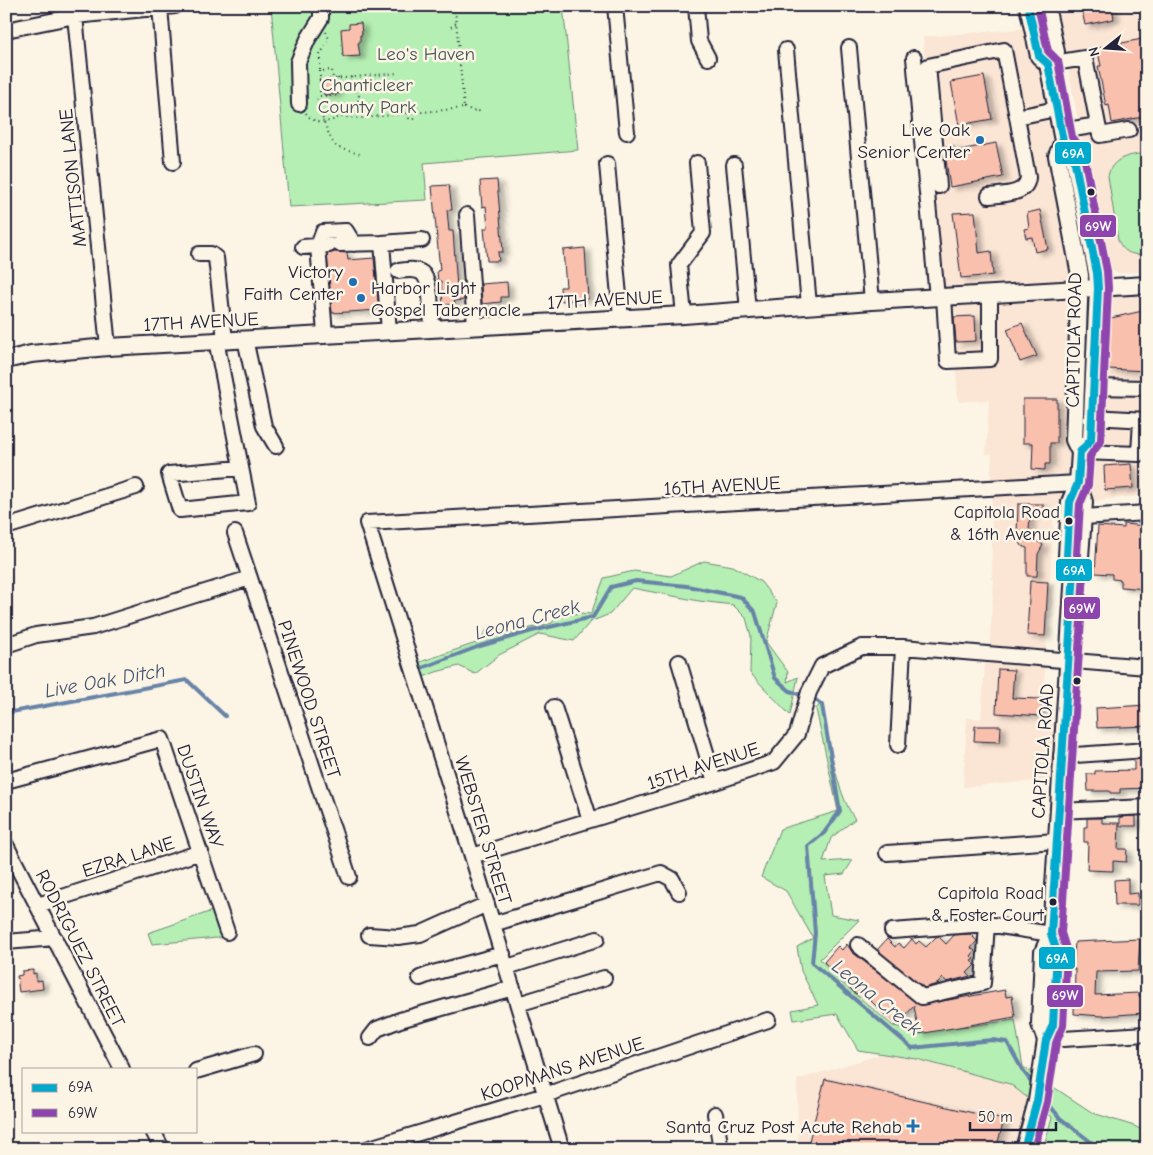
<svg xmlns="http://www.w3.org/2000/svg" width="1153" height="1155" font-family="'Comic Neue',sans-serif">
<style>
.built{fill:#fbe5d4}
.green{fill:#b5efb3;stroke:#6c8877}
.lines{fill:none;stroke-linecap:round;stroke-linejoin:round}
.stream{stroke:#6783a8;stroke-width:4}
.building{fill:#f9c0ae;stroke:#22223b;filter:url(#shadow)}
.minor-casing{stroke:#22223b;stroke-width:18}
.major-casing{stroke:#22223b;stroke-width:20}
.path{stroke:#22223b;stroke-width:2;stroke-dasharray:1 4;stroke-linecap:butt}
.minor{stroke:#fcf5e5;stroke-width:14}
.major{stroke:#fcf5e5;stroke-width:16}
.bus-1-casing{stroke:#fcf5e5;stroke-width:11}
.bus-2-casing{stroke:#fcf5e5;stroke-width:11}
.bus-1{stroke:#00a9ce;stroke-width:8}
.bus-2{stroke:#8e44ad;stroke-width:8}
.poi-dot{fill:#1f6fb2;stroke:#fcf5e5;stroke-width:2}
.bus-dot{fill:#22223b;stroke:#fcf5e5;stroke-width:2}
.labels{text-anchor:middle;stroke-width:5;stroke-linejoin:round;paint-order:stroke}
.bus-label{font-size:18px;fill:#22223b;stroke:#fcf5e5;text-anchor:end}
.park-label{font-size:19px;fill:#475559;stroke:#fcf5e5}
.poi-label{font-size:19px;fill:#22223b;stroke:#fcf5e5;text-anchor:end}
.street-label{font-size:19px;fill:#22223b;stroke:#fcf5e5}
.water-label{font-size:20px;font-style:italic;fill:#445371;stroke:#fcf5e5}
.line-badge{stroke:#fcf5e5;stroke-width:2}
.badge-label{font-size:14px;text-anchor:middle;font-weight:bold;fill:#fff}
</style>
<defs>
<filter id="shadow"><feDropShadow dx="5.5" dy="3" stdDeviation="2.5" flood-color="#0004"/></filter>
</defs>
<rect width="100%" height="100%" fill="#fcf5e5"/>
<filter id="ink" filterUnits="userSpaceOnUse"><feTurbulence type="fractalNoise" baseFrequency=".02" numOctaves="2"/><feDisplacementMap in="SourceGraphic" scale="10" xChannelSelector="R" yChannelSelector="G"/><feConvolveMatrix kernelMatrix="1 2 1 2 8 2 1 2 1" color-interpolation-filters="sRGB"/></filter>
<g filter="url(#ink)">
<path class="built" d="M1056,6H1147V272L1116,273L1108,268L1105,263L1093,182L1087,166Z
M1029,28L1041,29L1074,185L1093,290L1147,287V495L1099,500L1054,509L1042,723L1064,724L1061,779L963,787L967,718L981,719L986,654H989L994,579H992V492L990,491L992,454H986L989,400L958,402L952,299L943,282L923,37Z
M915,1044L1014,1059L1039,1075L1019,1149H825L798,1141L797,1080Z"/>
<path class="green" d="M271,6H563L578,150L424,163L427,200L289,207Z
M1147,153V255C1133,255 1124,254 1118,240L1108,176C1112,157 1130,155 1147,153Z
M704,561L733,566L761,582L777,603L766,642L788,672L787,682L798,677L790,715L750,673L751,636L746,618L733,605L699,601L632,588L610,614L590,622L574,641L540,634L499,655L475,674L459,666L436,672L421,678L417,663L479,642L489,626L509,633L552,623L556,617L580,613L591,614L604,578L634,571L671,576Z
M822,702C829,737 835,791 855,819L831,838L823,862L853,860L844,874L825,876L831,915L859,920L820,959L840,981L893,1026L919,1029L970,1026L1015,1020L1023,1067L1093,1113L1134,1126L1147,1132V1149H1043L1052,1117L1010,1084L917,1059L858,1050L837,1014L794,1020L792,1010L818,1005L801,971L797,947L813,938L786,891L761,877L780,829L838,811L816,709Z
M218,909L228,937L152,944L148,933Z"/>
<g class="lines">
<path class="stream" d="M419,669L480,646L532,631L593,617L611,587L636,581L687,586L741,597L755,612L775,678L790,691L817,701L822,705L840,811L824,833L808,846L815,933L812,963L912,1048L992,1040L1007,1042L1023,1071L1034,1085
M6,713L187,680L225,716
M1043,1097L1060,1118L1100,1149"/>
</g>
<path class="building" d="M1081,6H1112L1114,19L1085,25Z
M361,23L362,35H360V42L358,43L360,56L343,57L341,29L349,28V24Z
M1147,38V58H1143L1147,79V98H1145L1147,116L1112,123L1109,105L1106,106L1098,66H1101L1097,48Z
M984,76L992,119L959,125L951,82Z
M336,82L337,94L324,95L323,83Z
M996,143L1003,177L950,187L944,147L953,145L955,151Z
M497,180L503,252H498L499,261H487L484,228H488L486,206L482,207L480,181Z
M449,185L452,210H447L449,231H453L457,288L463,287L464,300L454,301L455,304L443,305L441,281L438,282L437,271L440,270L432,186Z
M1040,210L1048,249L1035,252L1032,237L1026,238L1024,229L1029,228L1027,213Z
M975,212L979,253L991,251L993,275L961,278L953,213Z
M585,248L588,299L561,301L560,287H566L563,250Z
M335,252L347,253L348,260L374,258L379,310L332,313L327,254Z
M507,282L508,297H501V302L482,304L481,284Z
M1147,310V371L1108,369L1111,318Z
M975,316L976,341L956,342L954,317Z
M1022,323L1037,356L1020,362L1007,329Z
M1023,399H1057V443H1050V464H1045V470L1032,469L1033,443H1023Z
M1131,464L1133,488L1105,490L1104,466Z
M1018,504H1043V513H1030L1029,531L1033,538L1043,545L1038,554L1037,576H1027V548L1022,546L1017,536Z
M1124,524L1147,526V589L1121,587V580L1112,579V574L1095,573L1098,526L1124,528Z
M1030,581L1048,582L1045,636L1027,635Z
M998,669L1014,670L1012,698L1042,699V716L996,713Z
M1147,705V726L1097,728L1096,708Z
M975,726H1001L1000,742L974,741Z
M1142,759L1143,770H1147V788L1120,789V793H1110V791H1088L1087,774H1095V771L1134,770V760Z
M1136,816V826H1120V817Z
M1087,818H1102V823H1119L1118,849H1127L1126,862L1113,861V871L1087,870L1088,842H1084V827H1087Z
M1128,879V894L1138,893V905H1115L1114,880Z
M970,934L977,941L971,948L975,951L971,956L974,959L971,961L975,965L967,973L970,976L947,982L943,978L937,984L924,988L877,950L887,939L895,947L898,943L904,948L912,939L916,944L919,941L926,947L936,937L938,936L946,944L954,935Z
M1140,939L1138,971L1096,972L1095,995L1139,993V996H1145V1013L1102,1016L1074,1014L1075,969H1073L1075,942Z
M847,944L852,952L920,1005L1005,990L1006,997L1012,996L1015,1017L919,1034L914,1006L896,1026L860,990L856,994L824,962L838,946L842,950Z
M33,970V974L36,973V981L42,980L43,989L19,992L17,976L22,975V971Z
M825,1079L1004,1120L996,1149H839L809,1141Z"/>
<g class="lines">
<defs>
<path id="minor" d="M74,6L108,347
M615,6L627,132
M696,6L699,41L708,58
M160,7L173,162
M6,30L75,16L175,6
M849,48L872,301
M786,50L809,305
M914,58L937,297
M1048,64L1085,58L1100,135L1129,130
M299,104L298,62L308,39L321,18V6
M1061,131L1098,125
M607,164L621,318
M734,165L748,310
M939,186L928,66L1004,50L1017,117
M989,196C1004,194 1027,195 1028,177L1017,117L1056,109
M467,215L475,326
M339,244L382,243
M303,247L329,245
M199,254H211L216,258L225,340
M398,271C406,270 415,268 422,273C432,281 431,316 432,328
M944,297L948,361L990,359V294
M684,315L679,265L703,233L697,163
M389,331L382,243L422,240
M325,334L318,246L323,232L346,231L354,244
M245,339L264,426L276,446
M216,340L248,503L180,510L169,474L241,468
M1093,387L1147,388
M1092,417L1147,420
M1080,452L1139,454L1141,420
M1083,517L1147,513
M6,527L136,487
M235,533L349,877
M6,645L36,635L93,627L250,578
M679,662L715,782
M554,707L590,820
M898,745L903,647
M1061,756L1147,750
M6,781L162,739L227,932
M1058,811L1147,807
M6,845L122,1069
M887,853L1056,841
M472,856L715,782L774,762L797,734L809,692L822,666L862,647H903L1147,667
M38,905L201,852
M493,924L661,873L672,879L679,892
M892,931L987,924L1051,934
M369,935L398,937L420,934L487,904
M6,942L55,938
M858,945L922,997L983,983L987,924
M507,967L597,939
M420,978L433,973L503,954
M518,1004L604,978
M370,1038L377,1029L400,1020L513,988
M1046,1040L1147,1034
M196,1071L254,1054
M715,1114L721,1149
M153,1131L162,1149
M366,1149L545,1095L768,1020
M562,1149L472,856L367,523L1078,483"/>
<path id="major" d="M1028,6L1039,56L1048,64L1063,141L1073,153L1097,273L1098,288L1091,440L1080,452
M1046,6L1056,52L1048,64
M6,360L31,354L108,347L684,315L872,301L1147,285
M1074,571L1067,556L1069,519L1070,502L1078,483
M1046,1040L1040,1024L1043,952L1051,934L1074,571L1080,557L1084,502L1078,483L1080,452L1074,440L1080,275L1057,156L1063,141
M1024,1149L1037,1101L1046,1040L1053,1025L1057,952L1051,934"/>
</defs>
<use href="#minor" class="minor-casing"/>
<use href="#major" class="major-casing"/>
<path class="path" d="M452,6L455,9L457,6
M451,27L456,23
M326,32L329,39L320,55V71L332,70L333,79L398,73
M320,71V96
M351,77L355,91L359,96L356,109L361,118
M338,78L339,95L320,96L317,100C320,110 329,140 336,146C342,150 353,152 360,154
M319,80L332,79
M359,103L365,102
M348,108L356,109
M464,108C470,108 471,112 480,111
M306,113L309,117L317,122L331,121L339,117L362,118L464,108L455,9
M408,113L409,119H415"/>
<use href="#minor" class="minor"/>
<use href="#major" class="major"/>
<defs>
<path id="bus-1" d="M1024,1149L1037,1101L1046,1040L1053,1025L1057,952L1051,934L1074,571L1067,556L1070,502L1078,483L1080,452L1091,440L1098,288L1097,273L1073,153L1063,141L1048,64L1039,56L1028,6"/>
<path id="bus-2" d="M1034,1149L1047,1102L1056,1043L1063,1026L1067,952L1061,933L1084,572L1077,554L1080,504L1088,485L1090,456L1101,441L1108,288L1107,271L1083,151L1072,137L1058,61L1048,51L1038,6"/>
</defs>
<use href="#bus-1" class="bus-1-casing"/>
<use href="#bus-2" class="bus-2-casing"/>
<use href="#bus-1" class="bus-1"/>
<use href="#bus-2" class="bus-2"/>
</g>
</g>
<g class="poi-dot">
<circle cx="980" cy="140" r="5"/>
<circle cx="353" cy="282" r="5"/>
<circle cx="361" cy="298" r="5"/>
<path d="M910.5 1118.5h5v5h5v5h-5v5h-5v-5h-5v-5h5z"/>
</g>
<g class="bus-dot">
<circle cx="1091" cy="192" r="4.5"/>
<circle cx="1069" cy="521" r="4.5"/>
<circle cx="1077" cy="681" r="4.5"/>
<circle cx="1053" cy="902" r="4.5"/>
</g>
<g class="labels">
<g class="bus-label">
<text x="1060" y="518">Capitola Road<tspan x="1060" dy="22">&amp; 16th Avenue</tspan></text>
<text x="1044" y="899">Capitola Road<tspan x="1044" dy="22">&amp; Foster Court</tspan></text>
</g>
<g class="park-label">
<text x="426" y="60">Leo's Haven</text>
<text x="367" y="91">Chanticleer<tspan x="367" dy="22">County Park</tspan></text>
</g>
<g class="poi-label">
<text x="970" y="136">Live Oak<tspan x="970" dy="22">Senior Center</tspan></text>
<text x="343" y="278">Victory<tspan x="343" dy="22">Faith Center</tspan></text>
<text x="371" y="294" text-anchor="start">Harbor Light<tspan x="371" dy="22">Gospel Tabernacle</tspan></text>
<text x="902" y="1133">Santa Cruz Post Acute Rehab</text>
</g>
<g class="street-label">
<text transform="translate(72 178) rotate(-96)" y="7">MATTISON LANE</text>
<text transform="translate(605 299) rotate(-3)" y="7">17TH AVENUE</text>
<text transform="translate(201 321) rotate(-3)" y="7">17TH AVENUE</text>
<text transform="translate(1073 340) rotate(-89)" y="7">CAPITOLA ROAD</text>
<text transform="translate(722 485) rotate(-3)" y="7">16TH AVENUE</text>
<text transform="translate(310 699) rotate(72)" y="7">PINEWOOD STREET</text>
<text transform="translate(1042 751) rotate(-86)" y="7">CAPITOLA ROAD</text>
<text transform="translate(703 765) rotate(-18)" y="7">15TH AVENUE</text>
<text transform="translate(201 796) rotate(71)" y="7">DUSTIN WAY</text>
<text transform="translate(484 830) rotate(73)" y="7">WEBSTER STREET</text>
<text transform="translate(128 856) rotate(-18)" y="7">EZRA LANE</text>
<text transform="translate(81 948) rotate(63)" y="7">RODRIGUEZ STREET</text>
<text transform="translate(562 1068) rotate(-18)" y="7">KOOPMANS AVENUE</text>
</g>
<g class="water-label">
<text transform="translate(527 619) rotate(-15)" y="7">Leona Creek</text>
<text transform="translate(105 680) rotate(-10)" y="7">Live Oak Ditch</text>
<text transform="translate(877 997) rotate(39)" y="7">Leona Creek</text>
</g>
</g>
<g class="line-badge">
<rect x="1054" y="141" width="38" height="24" rx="5" fill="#00a9ce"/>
<rect x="1079" y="214" width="38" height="24" rx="5" fill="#8e44ad"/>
<rect x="1055" y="558" width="38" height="24" rx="5" fill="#00a9ce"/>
<rect x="1063" y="596" width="38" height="24" rx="5" fill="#8e44ad"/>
<rect x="1038" y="946" width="38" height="24" rx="5" fill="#00a9ce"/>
<rect x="1046" y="984" width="38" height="24" rx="5" fill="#8e44ad"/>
</g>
<g class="badge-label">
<text x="1073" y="158">69A</text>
<text x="1098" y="231">69W</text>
<text x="1074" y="575">69A</text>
<text x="1082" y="613">69W</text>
<text x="1057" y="963">69A</text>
<text x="1065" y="1000">69W</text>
</g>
<rect width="1153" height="1155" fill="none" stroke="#fcf5e5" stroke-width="25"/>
<rect x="12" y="12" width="1128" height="1130" fill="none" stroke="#22223b" stroke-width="2" filter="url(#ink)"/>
<rect x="22" y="1068" width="175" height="65" fill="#fcf5e5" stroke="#a5a1a1"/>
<rect x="32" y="1084" width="25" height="8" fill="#00a9ce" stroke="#a5a1a1"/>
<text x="68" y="1092" font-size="15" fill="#22223b">69A</text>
<rect x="32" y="1109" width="25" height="8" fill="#8e44ad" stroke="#a5a1a1"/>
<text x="68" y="1118" font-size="15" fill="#22223b">69W</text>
<g transform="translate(1106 48) rotate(253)" stroke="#fcf5e5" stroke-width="4" paint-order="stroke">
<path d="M0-4L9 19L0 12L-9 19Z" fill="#22223b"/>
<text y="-8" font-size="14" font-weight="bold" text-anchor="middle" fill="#22223b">N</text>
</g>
<path d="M970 1122v8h86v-8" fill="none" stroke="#22223b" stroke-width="2.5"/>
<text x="978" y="1122" font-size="15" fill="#22223b" stroke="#fcf5e5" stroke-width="4" paint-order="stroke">50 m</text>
</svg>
